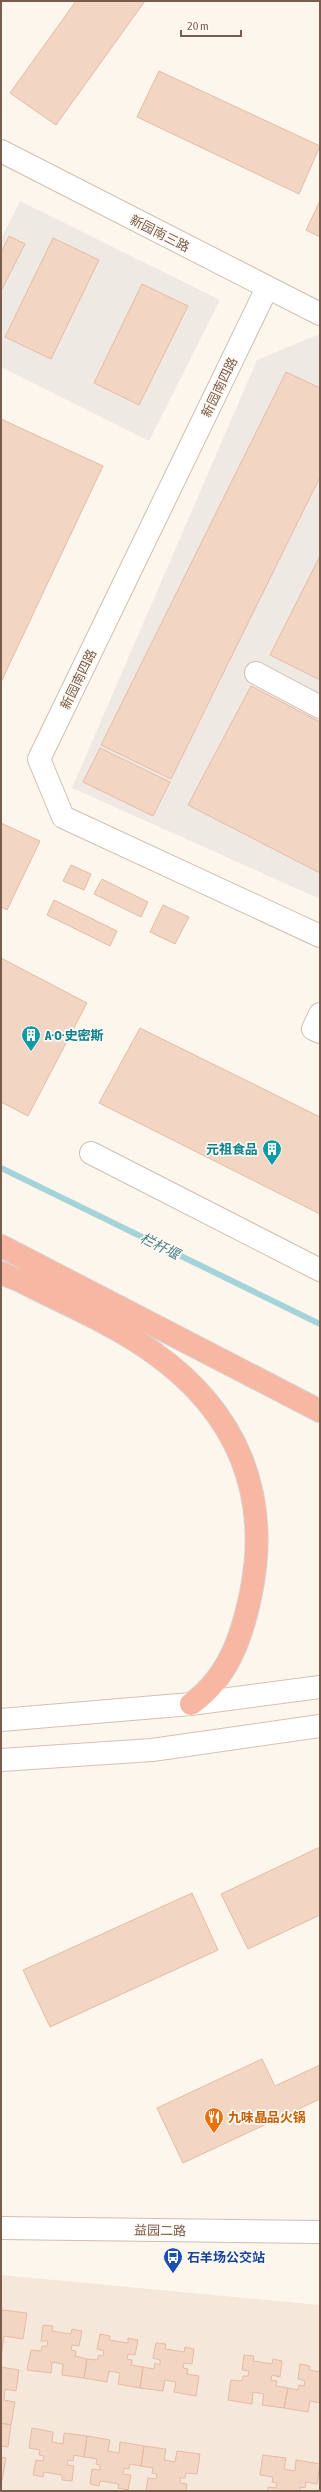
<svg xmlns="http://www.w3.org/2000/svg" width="321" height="2492" font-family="'Asap Condensed','Noto Sans SC',sans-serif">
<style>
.residential{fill:#f5e8da}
.industrial{fill:#efe9e4}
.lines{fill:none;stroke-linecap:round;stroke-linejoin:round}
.stream{stroke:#a5d3da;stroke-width:6}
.building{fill:#f3d5c3;stroke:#e6bba3}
.minor-casing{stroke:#d1beb0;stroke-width:24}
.tertiary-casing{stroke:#d1beb0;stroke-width:24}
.secondary-casing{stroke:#d6c0b0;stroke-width:24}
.motorway-casing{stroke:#dad1cd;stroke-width:24}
.minor{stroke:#fff;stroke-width:22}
.tertiary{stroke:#fff;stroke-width:22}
.secondary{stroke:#fff;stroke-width:22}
.motorway{stroke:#f7b7a3;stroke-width:22}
.labels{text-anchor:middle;stroke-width:3.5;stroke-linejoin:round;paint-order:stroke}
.street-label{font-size:13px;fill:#7a5c4d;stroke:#fffaf3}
.culture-label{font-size:13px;font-weight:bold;fill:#0d838f;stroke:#fffaf3;text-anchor:start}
.food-label{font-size:13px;font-weight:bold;fill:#c56008;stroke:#fffaf3;text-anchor:start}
.transit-label{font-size:13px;font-weight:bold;fill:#164399;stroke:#fffaf3;text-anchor:start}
.water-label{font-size:14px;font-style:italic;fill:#437c86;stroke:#fffaf3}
</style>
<rect width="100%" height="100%" fill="#fdf6ec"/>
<path class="residential" d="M1,2275L320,2305V2491H1Z"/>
<path class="industrial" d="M20,201L220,300L149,441L1,367V239Z
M320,334V899L72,788L257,360Z"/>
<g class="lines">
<path class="stream" d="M1,1168L320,1324"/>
</g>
<path class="building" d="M76,1H145L56,125L10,93Z
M159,71L320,146L299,194L137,117Z
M320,201V237L306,230Z
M9,236L25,244L1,291V253Z
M53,238L99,260L51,359L5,337Z
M142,284L188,306L139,405L94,383Z
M286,372L320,388V477L171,779L101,745Z
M1,419L103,466L1,682Z
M320,556V680L270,655Z
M251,686L320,722V873L188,805Z
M100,748L170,782L153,816L83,782Z
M1,823L40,841L7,910L1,907Z
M71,865L91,874L84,890L63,881Z
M102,879L148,902L141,917L94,894Z
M54,900L117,931L110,946L47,915Z
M163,905L189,917L175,944L150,932Z
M1,958L87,1003L28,1116L1,1102Z
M140,1028L320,1117V1214L99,1103Z
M320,1847V1915L248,1949L221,1894Z
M192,1893L218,1950L50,2027L23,1970Z
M262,2059L275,2086L320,2065V2099L183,2163L157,2108Z
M3,2310L27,2313L23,2339L4,2336L1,2358V2312Z
M43,2325L53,2326L52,2331L71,2334L72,2329L82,2331L79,2346L72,2345L71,2350L76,2351L75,2356L87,2359L84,2378L62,2375L63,2364L52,2362L51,2373L27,2370L31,2350L41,2351L42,2346H47L48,2341H41Z
M100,2334L110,2336L109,2340L128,2343V2338L138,2340L135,2355L128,2354L127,2359L132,2360L131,2365L143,2367L140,2388L118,2384L120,2373L109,2371L107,2382L84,2378L87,2359L97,2360L99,2355L103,2356L104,2351L97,2349Z
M156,2343L166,2344L165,2349L184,2352L185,2347L194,2349L192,2364L184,2363L183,2368L188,2369L187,2374L199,2376L196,2396L174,2392L176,2382L165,2380L163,2391L140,2388L143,2367L154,2369L155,2363L160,2365V2360L153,2358Z
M244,2355L254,2356L253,2361L272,2364L273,2359L282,2361L280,2377L272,2375L271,2380L277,2381L276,2386L288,2388L284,2408L262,2405L264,2394L253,2392L252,2404L228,2400L231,2380L242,2381L243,2376H248L249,2371L242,2370Z
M300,2364L310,2366L309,2370L320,2372V2403L310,2401L308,2412L284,2408L288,2388L298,2390L299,2385L304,2386L305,2381L298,2379Z
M1,2367L19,2370L16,2391L5,2389L4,2400L15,2402L11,2425L1,2423Z
M1,2423L11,2425L8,2447L1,2446Z
M32,2428L53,2432L52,2442L63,2444L64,2433L87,2436L84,2457L74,2455L73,2461L68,2460L67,2465L74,2466L72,2481L62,2480V2475L44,2472L43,2477L33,2475L36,2460L43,2461L44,2456L39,2455L40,2450L29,2448Z
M87,2436L110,2440L108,2451L119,2453L120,2442L144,2446L141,2466L130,2464L129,2469L124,2468L123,2474L131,2475L128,2490L118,2488L119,2484L100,2481L99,2486L90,2484L92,2469L100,2470V2465L96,2464L97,2459L84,2457Z
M144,2446L166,2449L164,2460L175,2462L177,2451L200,2454L197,2474L186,2473L185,2478H180V2483L187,2484L186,2491H146L148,2478L156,2479L157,2474L152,2473L153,2468L141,2466Z
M263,2455L286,2458L284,2469L295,2471L296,2460L320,2464L317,2484L306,2482L305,2488L300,2487V2491H268V2487L276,2488L277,2483L272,2482L273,2477L260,2475Z
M1,2457L6,2458L2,2481H1Z"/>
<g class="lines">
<defs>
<path id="minor" d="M267,288L39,759L63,817L320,936
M256,673L320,707
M320,1014L313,1029L320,1032
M91,1153L320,1270
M1,2228L320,2232"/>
<path id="tertiary" d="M1,151L320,314"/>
<path id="secondary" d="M1,1720L191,1704L320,1687
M1,1760L152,1750L320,1726"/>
<path id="motorway" d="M1,1246L320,1411
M1,1273L21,1281C65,1304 114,1324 154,1353C237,1412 271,1494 251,1593C242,1637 228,1678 191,1704"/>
</defs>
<use href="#minor" class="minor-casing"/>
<use href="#tertiary" class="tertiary-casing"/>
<use href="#secondary" class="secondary-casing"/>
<use href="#motorway" class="motorway-casing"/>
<use href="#minor" class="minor"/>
<use href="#tertiary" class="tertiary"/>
<use href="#secondary" class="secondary"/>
<use href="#motorway" class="motorway"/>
</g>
<defs>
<symbol id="building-pin" viewBox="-11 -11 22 30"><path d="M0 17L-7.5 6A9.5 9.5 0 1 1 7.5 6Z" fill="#0f9aa8" stroke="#fffaf3"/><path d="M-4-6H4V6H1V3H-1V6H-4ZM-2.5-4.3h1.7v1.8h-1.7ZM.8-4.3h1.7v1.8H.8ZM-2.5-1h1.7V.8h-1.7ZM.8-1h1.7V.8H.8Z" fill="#fff"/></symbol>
<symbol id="restaurant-pin" viewBox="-11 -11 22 30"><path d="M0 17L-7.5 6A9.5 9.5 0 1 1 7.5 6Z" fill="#e8710a" stroke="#fffaf3"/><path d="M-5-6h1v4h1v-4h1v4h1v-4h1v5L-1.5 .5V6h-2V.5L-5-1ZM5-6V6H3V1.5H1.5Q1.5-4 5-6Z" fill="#fff"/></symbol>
<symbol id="bus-pin" viewBox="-11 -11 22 30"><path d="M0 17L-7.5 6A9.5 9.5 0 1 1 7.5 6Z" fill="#1a4fb4" stroke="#fffaf3"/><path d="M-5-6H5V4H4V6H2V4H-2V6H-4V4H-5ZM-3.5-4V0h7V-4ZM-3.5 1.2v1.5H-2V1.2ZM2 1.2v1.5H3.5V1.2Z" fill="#fff"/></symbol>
</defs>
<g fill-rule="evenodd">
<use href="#building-pin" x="20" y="1024" width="22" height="30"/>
<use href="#building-pin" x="261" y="1138" width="22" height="30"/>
<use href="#restaurant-pin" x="203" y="2106" width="22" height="30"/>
<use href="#bus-pin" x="162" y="2246" width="22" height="30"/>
</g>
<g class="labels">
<g class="street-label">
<text transform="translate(160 233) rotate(27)" y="5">新园南三路</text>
<text transform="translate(219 387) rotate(-64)" y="5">新园南四路</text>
<text transform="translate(78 679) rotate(-64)" y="5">新园南四路</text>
<text transform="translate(160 2230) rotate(1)" y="5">益园二路</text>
</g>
<g class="culture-label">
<text x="45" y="1040">A·O·史密斯</text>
<text x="258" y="1154" text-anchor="end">元祖食品</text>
</g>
<g class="food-label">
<text x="228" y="2122">九味晶品火锅</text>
</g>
<g class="transit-label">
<text x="187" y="2262">石羊场公交站</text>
</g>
<g class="water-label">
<text transform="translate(160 1246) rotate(26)" y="5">栏杆堰</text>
</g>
</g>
<rect width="321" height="2492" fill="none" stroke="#7a5c4d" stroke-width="4"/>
<path d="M181 30v6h60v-6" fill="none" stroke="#7a5c4d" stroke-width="2"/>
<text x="187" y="30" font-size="12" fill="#7a5c4d" stroke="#fffaf3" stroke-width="3" paint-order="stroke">20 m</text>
</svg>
